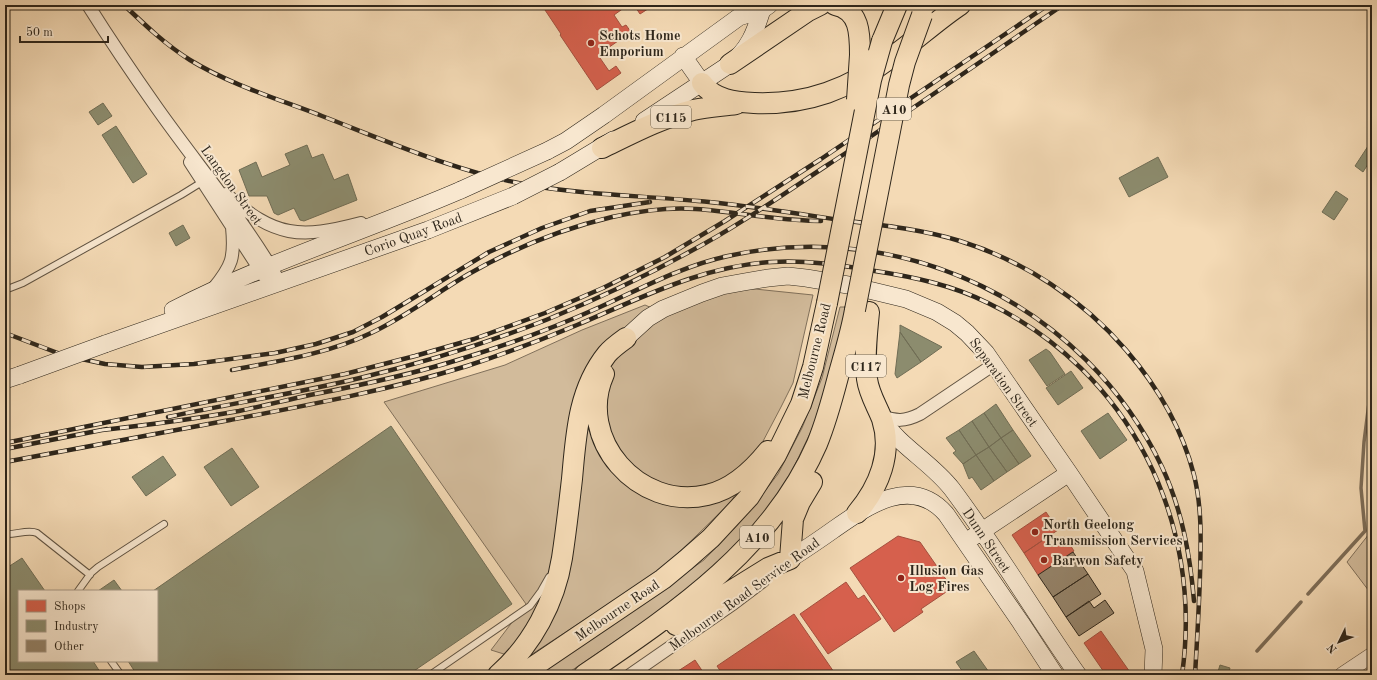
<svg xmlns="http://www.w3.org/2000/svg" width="1377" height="680" font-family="'Old Standard TT',serif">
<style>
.green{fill:#d2bb9b;stroke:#80705b}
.shops{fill:#d6604d;stroke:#a44f3e}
.industry{fill:#8c8c6e;stroke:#706d55}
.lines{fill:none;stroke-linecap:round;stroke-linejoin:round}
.stream{stroke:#7d6d58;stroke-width:3.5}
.building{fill:#95846b;stroke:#2e261b}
.service-casing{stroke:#605342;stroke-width:8}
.minor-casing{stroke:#605342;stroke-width:14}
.tertiary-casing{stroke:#605342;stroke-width:16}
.secondary-casing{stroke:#2e261b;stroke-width:18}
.trunk-casing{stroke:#2e261b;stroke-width:22}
.service{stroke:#f8e7cf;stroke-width:6}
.minor{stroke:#f8e7cf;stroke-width:12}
.tertiary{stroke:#f8e7cf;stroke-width:15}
.secondary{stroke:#f8e7cf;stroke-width:17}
.trunk{stroke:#f4dab5;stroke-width:20}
.rail-casing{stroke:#2e261b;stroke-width:4.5}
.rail{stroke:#f8e7cf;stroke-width:3;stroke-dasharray:9;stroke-linecap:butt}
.secondary-bridge-casing{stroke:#2e261b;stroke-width:18;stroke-linecap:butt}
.trunk-bridge-casing{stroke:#2e261b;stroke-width:22;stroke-linecap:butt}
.secondary-bridge{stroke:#f8e7cf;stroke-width:17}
.trunk-bridge{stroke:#f4dab5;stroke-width:20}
.poi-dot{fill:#8f2418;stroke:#f8e7cf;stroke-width:1.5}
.labels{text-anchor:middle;stroke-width:4;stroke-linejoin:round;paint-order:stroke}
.shield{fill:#f8e7cf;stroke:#6b6051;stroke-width:1}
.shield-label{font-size:13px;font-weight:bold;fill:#2e261b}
.poi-label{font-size:14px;font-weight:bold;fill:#2e261b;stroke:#f8e7cf;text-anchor:start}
.street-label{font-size:14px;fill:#2e261b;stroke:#f8e7cf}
</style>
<rect width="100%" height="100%" fill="#f4dab5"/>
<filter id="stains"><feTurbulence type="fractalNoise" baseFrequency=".005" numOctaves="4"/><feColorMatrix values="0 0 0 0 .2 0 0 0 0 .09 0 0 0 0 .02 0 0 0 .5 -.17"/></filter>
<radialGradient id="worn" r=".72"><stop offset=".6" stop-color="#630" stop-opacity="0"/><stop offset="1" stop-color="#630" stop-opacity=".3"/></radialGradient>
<path class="green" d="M745,288L813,295L793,383L781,407L731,502L662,569L523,660L491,650L526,604L384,402L505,365L582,330L645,305L666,314L706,298Z
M840,307H845L844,323L816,421L791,473L767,511L720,563L652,616L565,675H539L704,560L743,519L778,474L802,428L822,378Z
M1372,525V595L1347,562L1369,534Z"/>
<path class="shops" d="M545,5H628L614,15L622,27L626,25L631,32L605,50L607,54L600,58L609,71L616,66L621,73L597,90L560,35L561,34L543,7Z
M634,5H654L640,14Z
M1046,512L1058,530L1024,553L1012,535Z
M898,536L920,542L952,588L921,609L923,612L894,632L850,568Z
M1065,537L1074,551L1038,575L1024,553L1046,538L1052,546Z
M846,582L858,599L864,595L881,619L828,654L800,614Z
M794,614L836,675H723L717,666Z
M1101,631L1132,675H1106L1084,643Z
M695,660L705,675H672Z"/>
<path class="industry" d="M103,103L112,116L98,125L89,112Z
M116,126L147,174L133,183L102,135Z
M1372,140V158L1363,172L1355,166Z
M307,145L312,158L323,154L334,180L348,174L357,200L304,221L300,220L294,208L278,215L274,213L267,196H249L239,170L256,162L262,177L290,165L285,154Z
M1158,157L1168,177L1129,197L1119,178Z
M1336,191L1348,199L1334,220L1322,212Z
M183,225L190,238L176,246L169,233Z
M900,325L942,347L921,362L900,332Z
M900,332L921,362L897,378L895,374Z
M1046,349L1050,352L1065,374L1047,386L1029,360Z
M1071,371L1083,388L1058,405L1046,388Z
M996,404L1013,430L1001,438L984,413Z
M984,413L1001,438L989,447L972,421Z
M1108,413L1127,440L1100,459L1081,431Z
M972,421L989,447L976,455L959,430Z
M391,426L512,604L408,675H137L128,661H157V591H153Z
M959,430L976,455L963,464L953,453L956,451L946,438Z
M1013,430L1031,456L1019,464L1001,438Z
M1001,438L1019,464L1007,472L989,447Z
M989,447L1007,472L994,481L976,455Z
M232,448L259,487L231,506L204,467Z
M976,455L994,481L981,490L972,477L969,479L963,464Z
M163,456L176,475L146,496L132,477Z
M22,558L45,591H19V661H93L102,675H5V569Z
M114,580L122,591H98Z
M974,651L991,675H965L956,662Z
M1220,665L1230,668L1228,675H1217Z"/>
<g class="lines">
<path class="stream" d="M1308,594L1365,531L1361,488L1364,442L1370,395L1372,387
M1257,651L1301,602"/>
</g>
<path class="building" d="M1073,552L1088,574L1053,597L1038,575Z
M1088,574L1101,594L1066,617L1053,597Z
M1105,600L1114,613L1079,636L1066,617L1089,601L1094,608Z"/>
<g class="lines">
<defs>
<path id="service" d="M5,290L23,283L181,195L202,182
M5,534C16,535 28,529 37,533L90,575
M78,591L91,573L98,567L164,524
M111,661L121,675
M430,675L530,606L541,591L549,577"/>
<path id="minor" d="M88,5C110,40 133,74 157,108C198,166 244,220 279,281
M190,162L264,276
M226,194C275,238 300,239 361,223
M213,289C232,266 235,258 232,227
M880,416C897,421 904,422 920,414L993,365
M630,675L734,603L763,581"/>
<path id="tertiary" d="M1342,675L1372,655"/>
<path id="secondary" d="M683,56L702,83
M644,121L730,64C749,49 755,32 762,10
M547,151L566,141L604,115L739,17L762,10L769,5
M560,172L613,140
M173,310C266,262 366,231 461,190
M626,338L648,318L663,309L702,293L722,286L744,282L768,278L788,276L806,278L848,285L906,299L937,312L955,323L967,333L986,353L1069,473L1135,571L1154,649L1153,675
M105,344L428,230L513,196
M5,380L20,375
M881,418C900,447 931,462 952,489C997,549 1035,614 1078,675
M973,537L1069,473
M790,559C804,550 819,540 833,530C866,507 911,474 946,514L1021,623L1055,675"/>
<path id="trunk" d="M835,5C860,10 860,34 860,55
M882,41L897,5
M730,64L808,11L820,5
M702,83C714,100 735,102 754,103C808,105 849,89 892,57C915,41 936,21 960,5
M602,148C631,134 661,118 693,110C707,107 722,106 736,104
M604,374C575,439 639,511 707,495C733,489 752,471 768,451
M857,513C879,487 893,453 882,419C877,406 869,394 867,379C864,357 867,334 869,312
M676,625L768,568L790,559L793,519L800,502L812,482
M498,675C532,645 555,602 562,558C566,532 569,505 572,479C576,435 578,390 607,354C612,348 619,343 626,338
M521,675L663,579L686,560L711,538L749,497L776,455L801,404L813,367L827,303
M584,675C675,613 771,549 817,444C826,422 832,400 838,377C844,355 851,333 855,310"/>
</defs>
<use href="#service" class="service-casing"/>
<use href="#minor" class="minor-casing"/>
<use href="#tertiary" class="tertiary-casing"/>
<use href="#secondary" class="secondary-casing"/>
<use href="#trunk" class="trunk-casing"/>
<use href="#service" class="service"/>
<use href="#minor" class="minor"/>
<use href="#tertiary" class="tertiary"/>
<use href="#secondary" class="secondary"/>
<use href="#trunk" class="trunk"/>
<defs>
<path id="rail" d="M124,5C145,25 166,45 190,60C231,85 278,99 322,116C394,144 464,175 540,187C592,195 645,196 698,201C745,205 793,213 840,220C880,225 921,229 960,241C1024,261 1082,299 1126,350C1157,386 1182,428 1194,475C1202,507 1201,541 1200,575C1199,608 1197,642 1195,675
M5,333L63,355L105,364L142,367L194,364L275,353L316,344L353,332L382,317L489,252L542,228L590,211L650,202
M232,370C278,361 328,354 371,333C405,317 435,294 467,275C512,249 561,229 612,217C639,211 669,207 696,209C738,212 778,221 821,221
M168,417C233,403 299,393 364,377C426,362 487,343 546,320C595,300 644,277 691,251C738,226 782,195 826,166C906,114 984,59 1063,5
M102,430C148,425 194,419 239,411C263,406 287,400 310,395C362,385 414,374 464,358C510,344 556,327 600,307C642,288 682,266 728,256C903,217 1085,305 1162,467C1182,510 1190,554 1194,601
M1372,439L1370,455L1372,510
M5,443L345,374L415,356L474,339L545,313L603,288L665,257L725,221L821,159L1048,5
M5,449L107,429
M5,462C80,448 155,434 230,420C309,405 389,390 467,366C504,354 541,340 577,325C641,298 702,266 772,262C807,260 841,265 875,271C914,277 952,285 988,303C1129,371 1204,521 1182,675"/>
</defs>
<use href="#rail" class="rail-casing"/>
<use href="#rail" class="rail"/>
<defs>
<path id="secondary-bridge" d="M461,190L547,151
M513,196L560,172
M20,375L105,344"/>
<path id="trunk-bridge" d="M857,100L860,55
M827,303L871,80L882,41
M855,310L899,85L905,62L922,15"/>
</defs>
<use href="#secondary-bridge" class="secondary-bridge-casing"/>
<use href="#trunk-bridge" class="trunk-bridge-casing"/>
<use href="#secondary-bridge" class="secondary-bridge"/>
<use href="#trunk-bridge" class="trunk-bridge"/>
</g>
<g class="poi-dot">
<circle cx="591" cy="43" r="4"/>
<circle cx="1035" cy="532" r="4"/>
<circle cx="1044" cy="560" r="4"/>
<circle cx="901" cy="578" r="4"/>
</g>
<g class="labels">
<g class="shield">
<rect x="877" y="98" width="34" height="22" rx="3"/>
<rect x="651" y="106" width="40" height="22" rx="3"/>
<rect x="846" y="355" width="40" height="22" rx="3"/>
<rect x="740" y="526" width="34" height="22" rx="3"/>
</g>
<g class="shield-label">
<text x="894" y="114">A10</text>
<text x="671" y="122">C115</text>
<text x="866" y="371">C117</text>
<text x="757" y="542">A10</text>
</g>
<g class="poi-label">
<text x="599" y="40">Schots Home<tspan x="599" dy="16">Emporium</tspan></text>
<text x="1043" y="529">North Geelong<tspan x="1043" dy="16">Transmission Services</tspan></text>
<text x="1052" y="565">Barwon Safety</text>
<text x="909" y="575">Illusion Gas<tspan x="909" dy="16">Log Fires</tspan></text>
</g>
<g class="street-label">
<text transform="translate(232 185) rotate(54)" y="5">Langdon Street</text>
<text transform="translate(413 234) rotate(-20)" y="5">Corio Quay Road</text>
<text transform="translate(814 351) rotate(-76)" y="5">Melbourne Road</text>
<text transform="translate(1004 382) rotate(54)" y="5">Separation Street</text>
<text transform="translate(987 540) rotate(56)" y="5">Dunn Street</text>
<text transform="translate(744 594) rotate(-36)" y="5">Melbourne Road Service Road</text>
<text transform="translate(617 610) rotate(-34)" y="5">Melbourne Road</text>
</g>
</g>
<rect width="1377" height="680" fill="none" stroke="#f4dab5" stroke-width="20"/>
<rect x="6" y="6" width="1365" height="668" fill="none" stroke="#2e261b" stroke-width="2"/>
<rect x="10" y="10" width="1357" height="660" fill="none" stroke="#2e261b"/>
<rect x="18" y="590" width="140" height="72" fill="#f8e7cf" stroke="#a79a87"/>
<rect x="26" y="600" width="20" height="12" fill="#d6604d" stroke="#a79a87"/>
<text x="54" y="610" font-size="12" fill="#2e261b">Shops</text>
<rect x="26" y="620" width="20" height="12" fill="#8c8c6e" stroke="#a79a87"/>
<text x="54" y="630" font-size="12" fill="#2e261b">Industry</text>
<rect x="26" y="640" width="20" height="12" fill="#95846b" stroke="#a79a87"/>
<text x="54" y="650" font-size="12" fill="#2e261b">Other</text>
<g transform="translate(1339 642) rotate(227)" stroke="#f8e7cf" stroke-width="3" paint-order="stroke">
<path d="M0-3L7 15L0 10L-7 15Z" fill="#2e261b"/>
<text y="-6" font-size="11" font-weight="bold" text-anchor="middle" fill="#2e261b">N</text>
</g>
<path d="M20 36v6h88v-6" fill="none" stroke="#2e261b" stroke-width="2"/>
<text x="26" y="36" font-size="12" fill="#2e261b" stroke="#f8e7cf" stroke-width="3" paint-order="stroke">50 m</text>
<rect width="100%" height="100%" filter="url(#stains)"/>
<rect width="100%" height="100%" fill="url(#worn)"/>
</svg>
